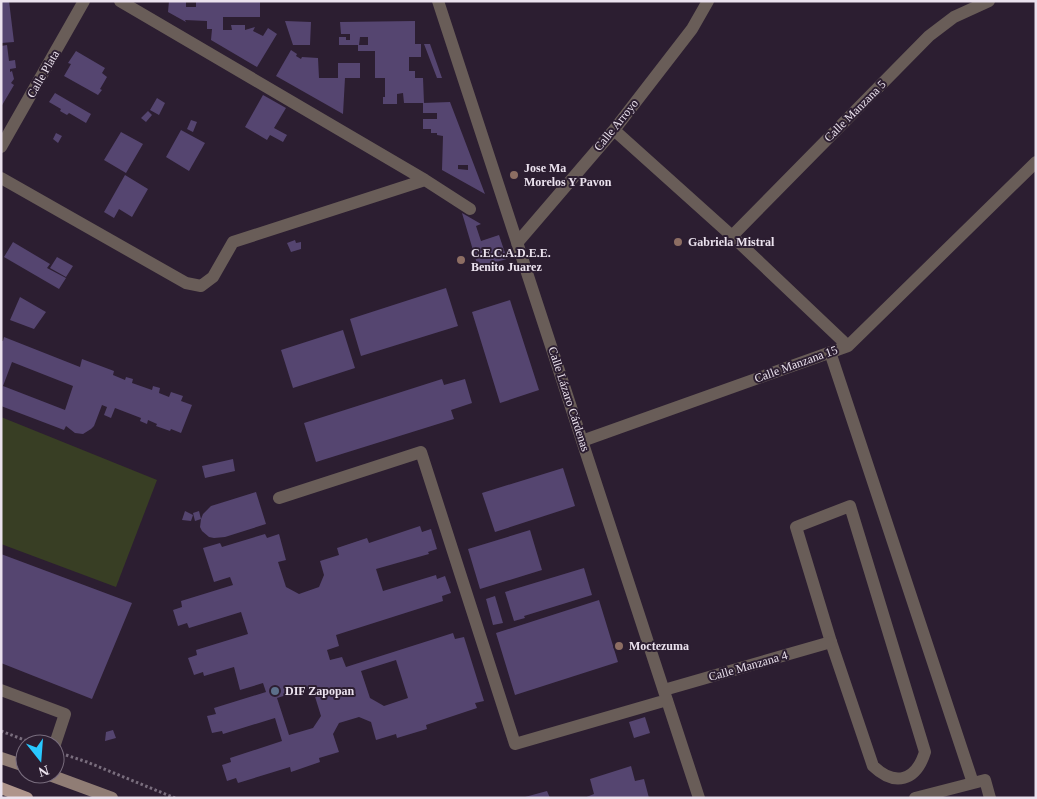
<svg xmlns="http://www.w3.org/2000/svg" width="1037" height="799" font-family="'Times New Roman',serif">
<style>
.green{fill:#383e24}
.building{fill:#554570;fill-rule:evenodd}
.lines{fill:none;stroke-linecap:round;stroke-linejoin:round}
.path{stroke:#796d7d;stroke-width:3;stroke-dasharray:2.5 2.5;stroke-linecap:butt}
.service{stroke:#695d58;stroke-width:12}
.pedestrian{stroke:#695d58;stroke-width:12}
.minor{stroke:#695d58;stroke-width:12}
.secondary{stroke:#907d75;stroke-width:12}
.primary{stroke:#af958c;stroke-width:12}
.education-dot{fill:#8d6e63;stroke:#2c1e31;stroke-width:2}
.service-dot{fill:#5c6f8a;stroke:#2c1e31;stroke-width:2}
.labels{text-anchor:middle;stroke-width:4;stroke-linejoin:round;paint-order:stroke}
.street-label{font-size:12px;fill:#ebe2ee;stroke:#2c1e31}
.poi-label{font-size:12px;font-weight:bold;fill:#ebe2ee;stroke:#2c1e31;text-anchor:start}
</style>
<rect width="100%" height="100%" fill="#2c1e31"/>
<path class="green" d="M1,417L157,480L116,587L1,544Z"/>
<path class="building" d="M1,1H9L14,42L1,43Z
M169,1H186V7H196V1H260V17H223V30H232L231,25H245V30L255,27L253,31L263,36L268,28L277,34L257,67L211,40L212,29H207V21L185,20L186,22L168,12Z
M285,21L311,22L310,45H293Z
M415,21V44H421V57H409V71H415V78H423L424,103H404L403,93L397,94V104H383V97H385V78H375V51H358V45H339V37H346V40H350V34H341L340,22ZM360,37H368V45H359Z
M424,44H430L442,78H437Z
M7,45L9,61L15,60L16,68L10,69V72L12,71L14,79L11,83L14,85L1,107V46Z
M291,50L297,54L296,56L301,59L302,57L318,58L319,78H338V63H360V78H345L343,114L276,76Z
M76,51L105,68L102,73L107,77L100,89L102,90L98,95L64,76L71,64L68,63Z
M55,93L91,114L86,123L69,113L67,115L60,111L61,109L49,102Z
M263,95L286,108L274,128L287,135L283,142L270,135L267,140L245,127Z
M157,98L165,103L159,115L150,110Z
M450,102L463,136L485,194L442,170L443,136L437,135V133H431V129H423V119H437V113H423V103ZM458,165H468V170L458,169Z
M148,111L152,115L146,122L141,118Z
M191,120L197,122L193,132L187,129Z
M181,130L205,143L189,171L166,157Z
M121,132L143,144L126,173L104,160Z
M56,133L62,136L58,143L53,139Z
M125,175L148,189L132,217L119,209L114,218L104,212Z
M462,213L481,224L476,226L481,241L499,235L507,259L478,267Z
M295,240L296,243L301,242V249L291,252L287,243Z
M13,242L50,264L47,268L66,278L59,289L4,257Z
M57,257L73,266L66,277L50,268Z
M446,288L458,326L361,356L350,319Z
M20,297L46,312L34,329L10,320Z
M510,300L539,390L500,403L472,312Z
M343,330L355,368L293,388L281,350Z
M4,337L80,367L82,359L114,371L113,375L125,380L126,377L133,379L132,383L152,390L153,386L160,388L159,393L169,397L171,392L183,396L181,401L192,405L181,433L171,429L170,431L156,426L157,424L148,420L147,424L140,421L141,418L115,408L111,418L104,415L107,407L102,405L94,426L91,429L83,434L75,433L66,426L64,430L1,406V341H3ZM12,362L73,386L65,410L3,386Z
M442,379L444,385L465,379L472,403L451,410L454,419L316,462L304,423Z
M233,459L235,471L205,478L202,466Z
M563,468L575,506L495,532L482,493Z
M256,492L266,524L225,537L214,538L209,537L202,531L200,527L201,519L203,514L211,506Z
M185,511L193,515L191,521L182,520Z
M199,511L201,519L195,521L193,513Z
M420,526L422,532L431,529L437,549L428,552L429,554L376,569L383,591L436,575L437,579L445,576L451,593L442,596L443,601L336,635L339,646L327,650L330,660L342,657L346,667L453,633L455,639L464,637L484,701L475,703L477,708L426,725L427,729L397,738L396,734L376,740L371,722L359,717L339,723L333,734L339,752L319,758L320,762L291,772L290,767L238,783L236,778L227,781L222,765L231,762L230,758L282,741L275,718L223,734L222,731L212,733L207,716L216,714L214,708L266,692L263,683L240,690L234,667L204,676L203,672L194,675L188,658L197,655L196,650L248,634L241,612L189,628L187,623L178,626L173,610L182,607L181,601L233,585L230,577L214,582L203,548L220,543L222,547L265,534L267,538L279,534L286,560L278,562L286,587L299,594L319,587L324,575L320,561L339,555L337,548L367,538L369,543ZM396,660L408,698L384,706L370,698L361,671ZM312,687L321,716L313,728L289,735L277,698Z
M530,530L542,570L480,589L468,549Z
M1,554L132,603L92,699L1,663Z
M584,568L592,595L524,616L525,618L514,621L505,592Z
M495,596L503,623L493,625L486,599Z
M599,600L618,662L515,695L496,633Z
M645,717L650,733L634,738L629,722Z
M113,730L116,738L105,741L106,732Z
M631,766L635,781L644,779L649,798H584L594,794L590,779Z
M547,791L550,798H525V797Z"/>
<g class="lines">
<path class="path" d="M1,731L35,744
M66,755L87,762L175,798"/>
<path class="service" d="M850,506L925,752C916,781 895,787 873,766L831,642L796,527Z
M1,690L65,714L55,744"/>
<path class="pedestrian" d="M830,352L973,783
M915,798L985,780L990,798"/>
<path class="minor" d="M120,1L425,180L470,209
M438,1L699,798
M614,130L732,236L848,346
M1,147L84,1
M1,178L186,283L201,286L213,277L233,242L425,180
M732,236L929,36L954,17L989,1
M517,243L614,130L692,29L708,1
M582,441L848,346L1036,162
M279,498L421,452L515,744L667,700
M664,690L831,642"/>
<path class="secondary" d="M1,758L25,766
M47,774L112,798"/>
<path class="primary" d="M1,788L27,798"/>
</g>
<g class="education-dot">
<circle cx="514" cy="175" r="5"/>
<circle cx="678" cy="242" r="5"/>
<circle cx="461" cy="260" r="5"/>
<circle cx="619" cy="646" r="5"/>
</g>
<circle class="service-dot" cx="275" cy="691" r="5"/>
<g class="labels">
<g class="street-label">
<text transform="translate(43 74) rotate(-60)" y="4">Calle Plata</text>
<text transform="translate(855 111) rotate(-45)" y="4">Calle Manzana 5</text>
<text transform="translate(616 125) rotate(-51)" y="4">Calle Arroyo</text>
<text transform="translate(796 364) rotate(-20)" y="4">Calle Manzana 15</text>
<text transform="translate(569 399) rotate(72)" y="4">Calle Lázaro Cárdenas</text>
<text transform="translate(748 666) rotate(-16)" y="4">Calle Manzana 4</text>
</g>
<g class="poi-label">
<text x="524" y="172">Jose Ma<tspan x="524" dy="14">Morelos Y Pavon</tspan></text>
<text x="688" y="246">Gabriela Mistral</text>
<text x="471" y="257">C.E.C.A.D.E.E.<tspan x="471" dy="14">Benito Juarez</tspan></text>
<text x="629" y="650">Moctezuma</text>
<text x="285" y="695">DIF Zapopan</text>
</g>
</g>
<rect width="1037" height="799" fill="none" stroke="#ebe2ee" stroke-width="5"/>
<g transform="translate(40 759) rotate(163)"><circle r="24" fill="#2c1e31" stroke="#786c7d"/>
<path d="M0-4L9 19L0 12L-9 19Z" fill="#29c8ff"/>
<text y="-8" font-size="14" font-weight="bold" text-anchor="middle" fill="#ebe2ee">N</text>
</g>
</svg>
